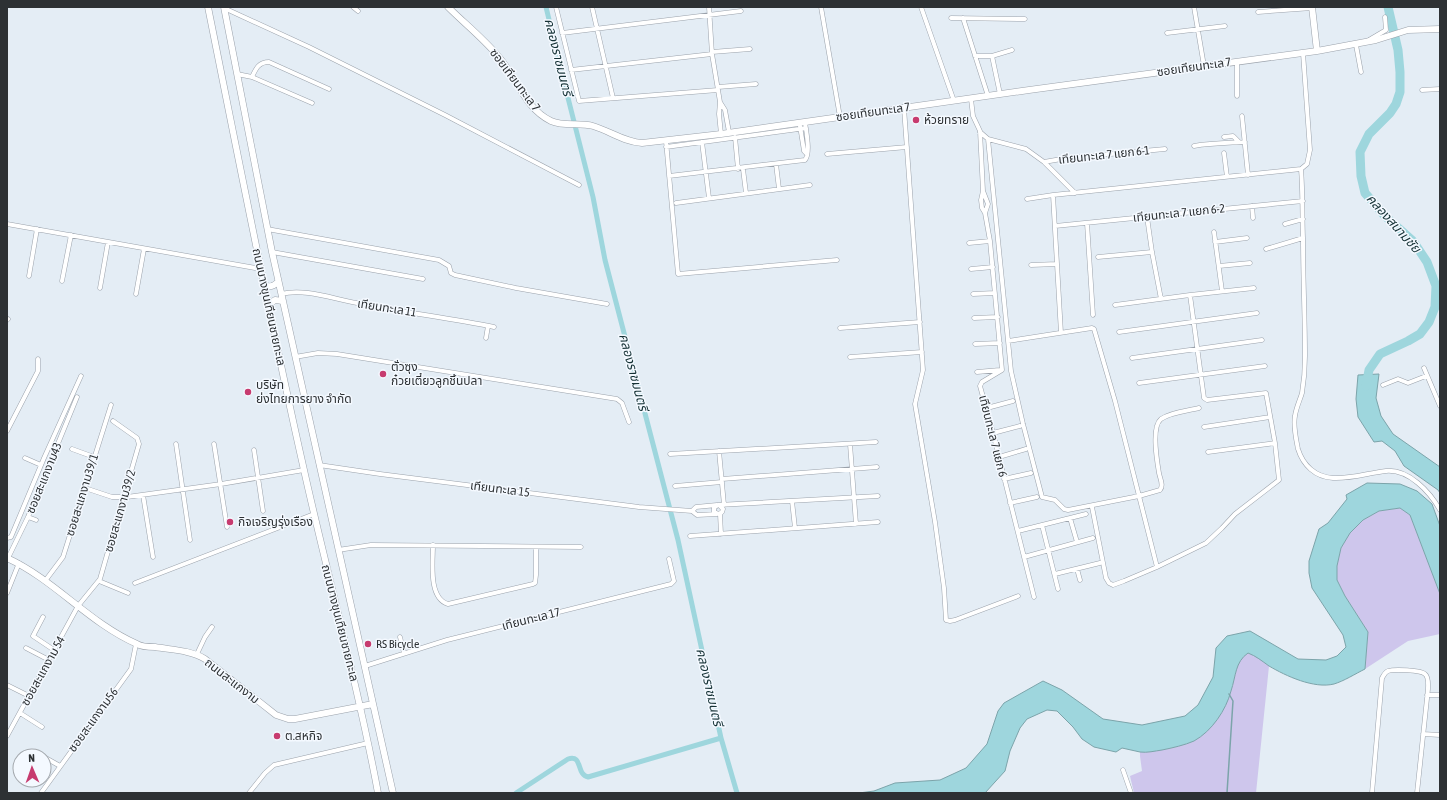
<svg xmlns="http://www.w3.org/2000/svg" width="1447" height="800" font-family="'Asap Condensed','Noto Sans Thai',sans-serif">
<style>
.green{fill:#cec6ec}
.water{fill:#9ed6dd;stroke:#7ca4aa}
.lines{fill:none;stroke-linecap:round;stroke-linejoin:round}
.stream{stroke:#7ca4aa;stroke-width:1.5}
.canal{stroke:#9ed6dd;stroke-width:5}
.river{stroke:#9ed6dd;stroke-width:9}
.street-casing{stroke:#9ba2ab;stroke-width:5}
.secondary-casing{stroke:#9ba2ab;stroke-width:7}
.street{stroke:#fff;stroke-width:4}
.secondary{stroke:#fff;stroke-width:6}
.poi-dot{fill:#c73b6f;stroke:#f4f9ff;stroke-width:1.5}
.labels{text-anchor:middle;stroke-width:3;stroke-linejoin:round;paint-order:stroke}
.street-label{font-size:12px;fill:#2d3134;stroke:#f4f9ff}
.poi-label{font-size:12px;fill:#2d3134;stroke:#f4f9ff;text-anchor:start}
.water-label{font-size:13px;font-style:italic;fill:#153236;stroke:#f4f9ff}
</style>
<rect width="100%" height="100%" fill="#e4edf5"/>
<path class="green" d="M1400,508L1410,515L1440,594V634L1408,641L1365,669L1368,632L1345,596L1337,580V566L1341,548L1350,532L1363,520L1379,511Z
M1248,653L1258,657L1269,666L1256,793H1134L1130,776L1142,771L1140,756V752L1168,749L1194,741L1231,691L1237,666L1242,657Z"/>
<path class="water" d="M1379,374L1376,398L1381,416L1393,434L1440,467V493L1438,490L1404,466L1395,451L1382,441L1374,442L1358,417L1356,399L1358,375Z
M1367,483L1400,484L1417,491L1432,504L1440,526V594L1410,515L1400,508L1379,511L1363,520L1350,533L1341,548L1337,566V580L1345,596L1368,632L1365,669C1355,674 1344,681 1334,684C1314,689 1286,676 1269,666C1262,661 1256,656 1248,653C1235,662 1236,676 1231,691C1226,710 1212,731 1194,741C1185,745 1172,748 1162,750C1155,751 1147,753 1140,752C1134,751 1128,749 1122,748L1116,752L1094,747L1082,739L1073,727L1057,711L1047,710L1027,719L1020,728L1010,751L1005,771L985,793H859L874,791L895,783L940,780L966,768L987,744L998,711L1004,703L1043,681L1062,690L1103,719L1142,725L1185,716L1198,705L1213,677L1216,648L1227,636L1250,631L1298,659L1326,660L1337,656L1346,647L1343,635L1312,588L1309,573V561L1319,529L1328,523L1347,499L1346,495Z"/>
<g class="lines">
<path class="stream" d="M1227,793L1233,701L1229,694"/>
<path class="canal" d="M546,7L564,82L593,197L605,260L678,540L721,738
M516,793L568,759C583,754 576,775 588,777L721,738L737,793"/>
<path class="river" d="M1366,386L1369,370L1380,354L1408,341L1420,334L1429,322L1435,307L1436,286L1427,262L1413,241L1385,216L1365,193L1361,176L1360,152L1369,134L1390,113L1396,104L1400,92V72L1398,50L1388,7"/>
<defs>
<path id="street" d="M353,7L358,11
M556,7L579,101L718,90
M592,7L613,98
M709,7L712,54L720,102L719,114L721,134
M821,7L840,117
M921,7L954,101
M1194,7L1204,66
M224,8L309,47L445,115L579,185
M1258,12L1312,8
M951,18L1025,19
M963,18L988,96
M562,33L741,11
M1167,33L1225,26
M1369,40L1386,30L1385,17
M1356,45L1361,72
M712,52L750,49
M1303,53L1310,150L1307,164L1301,169C1303,192 1302,215 1303,238C1303,278 1305,317 1305,356C1305,368 1304,381 1302,393C1300,400 1296,408 1295,416C1293,426 1296,439 1298,449C1303,465 1315,477 1333,478C1351,479 1368,473 1386,471C1409,469 1430,492 1440,510
M975,56H992L1012,50
M992,56L1000,94
M1237,62V96
M571,70L712,54
M237,74L252,77L312,103
M252,77C256,68 259,62 269,62L329,89
M718,87L756,84
M1422,90L1440,89
M971,99L973,116L980,131L983,191L988,204L985,213
M720,102L725,110L729,132
M904,108L923,370L915,404L935,522L944,588L946,620L950,621L955,620L1018,596
M1242,116L1248,175
M800,126L804,151L807,154
M980,132L988,139L1026,149L1044,162L1075,193
M735,137L738,169
M1224,137L1233,136L1239,142
M988,139L1011,371L1023,424L1042,497L1055,500L1064,509L1068,510L1139,496L1160,490C1164,485 1160,479 1159,473C1157,461 1151,427 1161,419C1171,412 1187,411 1199,408
M666,141L678,274L837,260
M702,142L709,198
M1194,146C1211,143 1227,143 1245,142
M666,147L806,128
M1224,153L1227,177
M827,154L907,147
M1044,162L1067,158L1165,149
M776,164L779,189
M743,169L746,193
M669,176L805,160C811,153 806,131 805,122
M983,191L981,200L982,208L985,213L990,241L1002,370L982,382L980,386L993,433L1034,597
M1027,199L1053,195
M676,203L810,185
M1252,206L1253,218
M1147,217L1152,252L1161,299
M1087,223L1093,315
M7,224L261,269
M1285,224L1303,219
M1055,226L1303,201
M267,229L439,260L449,266L451,273L455,275L516,288L607,304
M1214,232L1222,291
M1215,242L1247,238
M969,243L990,241
M1266,249L1303,238
M272,252L423,279
M1098,257L1152,252
M1031,265L1057,264
M1219,266L1250,263
M971,269L993,267
M29,276L37,229
M62,281L71,235
M100,288L108,242
M136,294L144,249
M281,294C305,288 333,299 357,303C402,312 448,318 494,327
M973,294L995,293
M1190,295L1254,288
M974,318L998,317
M7,320L8,319
M840,328L920,322
M1119,332L1257,313
M1061,333L1053,195L1301,169
M486,338L488,326
M1008,341L1092,328L1094,329L1115,401L1157,567
M975,344L1000,343
M295,357L318,353L337,354L617,399L622,403L629,422
M850,357L922,352
M1132,358L1262,340
M1424,368L1440,406
M977,372L1000,370
M1139,383L1265,366
M1383,385L1398,379L1408,383L1426,376
M987,408L1013,401
M1204,427L1270,417
M7,431L38,371V359
M993,433L1020,426
M176,444L190,540
M214,444L227,527
M850,444L856,524
M72,449L94,457
M254,450L263,511
M719,451L724,505
M1208,452L1275,443
M670,454L876,442
M999,457L1026,449
M25,458L41,465
M319,465L380,474L639,507L692,511L696,507L717,505
M722,479L877,467
M1004,479L1031,473
M675,486L722,482
M85,488L112,497H127L221,484L304,470
M143,495L153,557
M792,501L795,528
M1010,503L1037,497
M720,506L723,509L722,512L719,514L714,512V508L718,505L878,496
M1092,507L1106,578L1109,583L1113,585L1124,581L1157,567L1206,543L1222,528L1235,514L1279,480L1275,443L1266,393L1207,400L1204,398L1190,295L1115,305
M692,511L697,515L717,514
M720,514L721,534
M28,517L36,520
M1070,518L1077,542
M1042,525L1058,589
M1018,531L1086,514
M690,536L878,522
M7,538L11,537L44,458L81,376
M433,545C433,562 428,598 448,604L533,584L535,583L536,575V547
M338,550L371,545L581,547
M1024,557L1093,538
M8,558L28,517L77,397
M1077,569L1080,580
M1055,574L1100,563
M45,581L63,557L111,405
M99,581L128,593
M135,583L314,514
M7,593L19,563
M43,617L33,636L54,650
M400,637L404,653
M26,648L49,660
M197,654L205,637L212,627
M365,666L447,640L671,584L674,581L669,559
M7,685L29,696
M1427,695H1440
M20,713L42,727
M1423,734L1440,735
M7,736L78,606L100,579L139,444L137,438L113,421
M44,757L60,766
M1123,770L1131,793
M41,793L131,669L136,644
M249,793L265,773L274,765L368,743
M1372,793L1382,678C1384,675 1385,672 1388,671C1394,669 1421,670 1425,674C1429,677 1428,685 1428,689L1417,793"/>
<path id="secondary" d="M208,7C239,161 269,316 304,470C328,578 358,684 378,793
M224,7L272,252L393,793
M448,7C464,23 483,38 498,56C517,77 524,108 551,121C564,127 580,122 593,126C610,131 624,142 642,143L721,134L1029,90L1317,51L1376,40L1408,30L1440,29
M1312,7L1317,51
M264,285C270,288 274,286 278,282
M268,305L275,300L283,301
M7,558C55,580 89,623 137,644C142,647 149,647 155,647C172,650 190,650 205,659L276,715L288,719H295L373,704"/>
</defs>
<use href="#street" class="street-casing"/>
<use href="#secondary" class="secondary-casing"/>
<use href="#street" class="street"/>
<use href="#secondary" class="secondary"/>
</g>
<g class="poi-dot">
<circle cx="916" cy="120" r="4"/>
<circle cx="383" cy="374" r="4"/>
<circle cx="248" cy="392" r="4"/>
<circle cx="230" cy="522" r="4"/>
<circle cx="368" cy="644" r="4"/>
<circle cx="277" cy="736" r="4"/>
</g>
<g class="labels">
<g class="street-label">
<text transform="translate(1194 67) rotate(-8)" y="4">ซอยเทียนทะเล 7</text>
<text transform="translate(515 80) rotate(53)" y="4">ซอยเทียนทะเล 7</text>
<text transform="translate(873 112) rotate(-8)" y="4">ซอยเทียนทะเล 7</text>
<text transform="translate(1104 155) rotate(-6)" y="4">เทียนทะเล 7 แยก 6-1</text>
<text transform="translate(1179 213) rotate(-6)" y="4">เทียนทะเล 7 แยก 6-2</text>
<text transform="translate(269 307) rotate(78)" y="4">ถนนบางขุนเทียนชายทะเล</text>
<text transform="translate(387 308) rotate(9)" y="4">เทียนทะเล 11</text>
<text transform="translate(993 436) rotate(76)" y="4">เทียนทะเล 7 แยก 6</text>
<text transform="translate(44 478) rotate(-68)" y="4">ซอยสะแกงาม43</text>
<text transform="translate(500 489) rotate(7)" y="4">เทียนทะเล 15</text>
<text transform="translate(82 495) rotate(-73)" y="4">ซอยสะแกงาม39/1</text>
<text transform="translate(120 511) rotate(-74)" y="4">ซอยสะแกงาม39/2</text>
<text transform="translate(531 619) rotate(-14)" y="4">เทียนทะเล 17</text>
<text transform="translate(340 623) rotate(76)" y="4">ถนนบางขุนเทียนชายทะเล</text>
<text transform="translate(43 671) rotate(-61)" y="4">ซอยสะแกงาม 54</text>
<text transform="translate(232 681) rotate(38)" y="4">ถนนสะแกงาม</text>
<text transform="translate(93 720) rotate(-54)" y="4">ซอยสะแกงาม56</text>
</g>
<g class="poi-label">
<text x="924" y="124">ห้วยทราย</text>
<text x="391" y="371">ตั่วซุง<tspan x="391" dy="14">ก๋วยเตี๋ยวลูกชิ้นปลา</tspan></text>
<text x="256" y="389">บริษัท<tspan x="256" dy="14">ย่งไทยการยาง จำกัด</tspan></text>
<text x="238" y="526">กิจเจริญรุ่งเรือง</text>
<text x="376" y="648">RS Bicycle</text>
<text x="285" y="740">ต.สหกิจ</text>
</g>
<g class="water-label">
<text transform="translate(559 57) rotate(76)" y="5">คลองราชมนตรี</text>
<text transform="translate(1394 223) rotate(48)" y="5">คลองสนามชัย</text>
<text transform="translate(634 372) rotate(75)" y="5">คลองราชมนตรี</text>
<text transform="translate(710 687) rotate(77)" y="5">คลองราชมนตรี</text>
</g>
</g>
<rect width="1447" height="800" fill="none" stroke="#2d3134" stroke-width="16"/>
<g transform="translate(32 768) rotate(358)"><circle r="19" fill="#f4f9ff" stroke="#a4a9ae"/>
<path d="M0-3L7 15L0 10L-7 15Z" fill="#c73b6f"/>
<text y="-6" font-size="11" font-weight="bold" text-anchor="middle" fill="#2d3134">N</text>
</g>
</svg>
